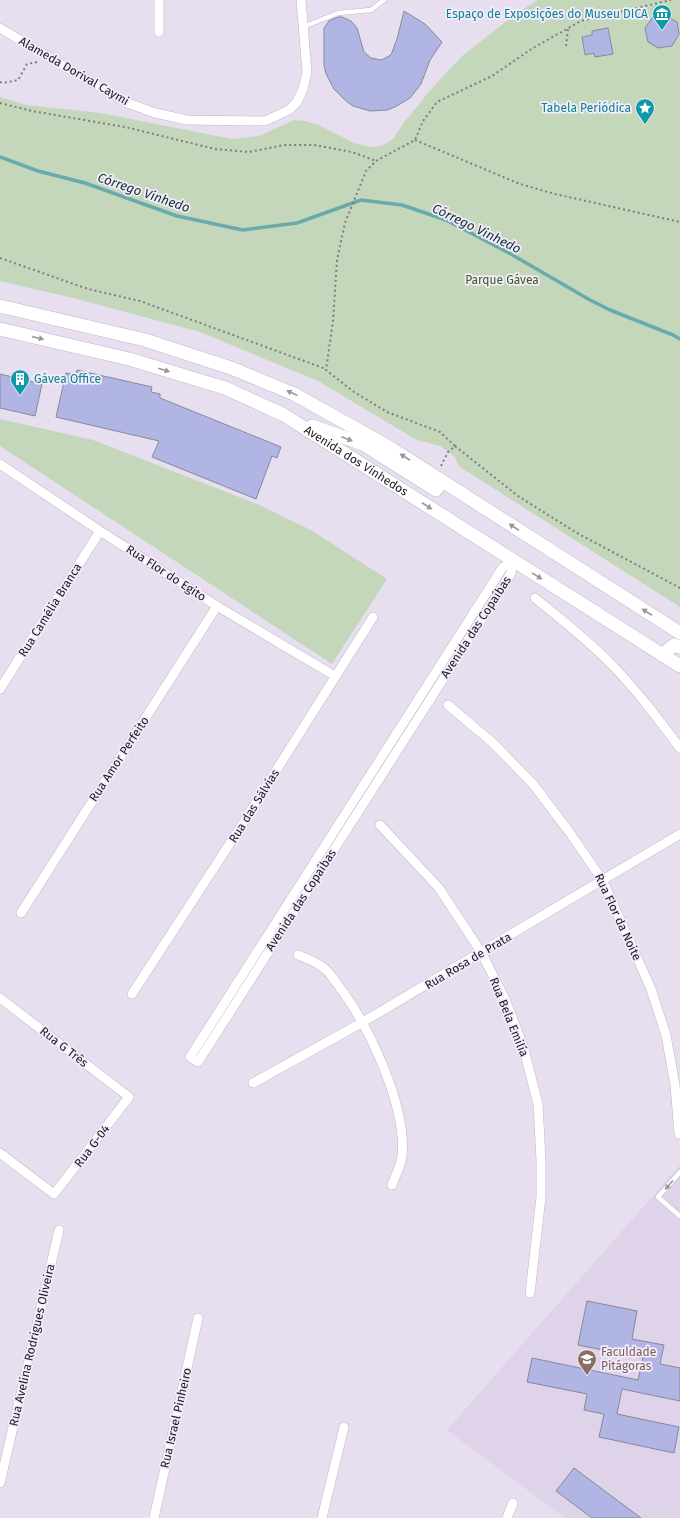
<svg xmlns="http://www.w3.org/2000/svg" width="680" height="1518" font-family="'Fira Sans',sans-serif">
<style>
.built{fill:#dfd3ea}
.green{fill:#c4d7ba}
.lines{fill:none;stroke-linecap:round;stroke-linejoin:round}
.stream{stroke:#69aaac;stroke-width:3.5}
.building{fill:#b1b5e4;stroke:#878998}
.lane-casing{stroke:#bfb7c6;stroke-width:5.5}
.street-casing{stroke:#bfb7c6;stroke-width:10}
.secondary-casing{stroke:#bfb7c6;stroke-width:14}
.path{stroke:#817b85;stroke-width:2;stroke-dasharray:2 3;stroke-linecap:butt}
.lane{stroke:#fff;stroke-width:4.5}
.street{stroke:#fff;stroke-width:9}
.secondary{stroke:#fff;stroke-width:13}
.oneway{fill:#99989a}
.labels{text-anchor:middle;stroke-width:3.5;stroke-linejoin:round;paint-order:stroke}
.culture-label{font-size:12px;fill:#0d838f;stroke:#f4ecfc;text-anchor:end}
.street-label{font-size:12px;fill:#1d1a1f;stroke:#f4ecfc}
.park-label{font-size:12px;fill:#385c21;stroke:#f4ecfc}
.education-label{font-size:12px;fill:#785e54;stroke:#f4ecfc;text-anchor:start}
.water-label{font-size:13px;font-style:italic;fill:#103233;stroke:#f4ecfc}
</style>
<rect width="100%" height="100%" fill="#e7dfef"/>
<path class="built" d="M680,1165V1518H565L447,1430Z"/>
<path class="green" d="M538,0H680V607L460,467L454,456L440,446L417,440L318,381L200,332L73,298L0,281V97L26,105L101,113L232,139L259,136L294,120L305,121L319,125L354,143L371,147L381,146L392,140L406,120L432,88L462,56L517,13Z
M0,419L93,440L257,504L311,530L387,579L332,664L0,446Z"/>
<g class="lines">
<path class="stream" d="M0,157L38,171L85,183L177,216L243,230L297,223L361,200L402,205L446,220L509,253L590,300L610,310L673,335L680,339"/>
</g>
<path class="building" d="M404,11L425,24L442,42L430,60L421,84L410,98L395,107L387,110L370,111L353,106L346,101L334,89L326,74L324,65V28L329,21L338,17H342L351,21L357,28L364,52L371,58L381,60L391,55L397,39Z
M666,16L677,22L679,34L672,46L658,48L648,42L645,28L653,17Z
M608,28L613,54L595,57L594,53L585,55L582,37L592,35V31Z
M77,370L152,387L151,392L160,394V398L281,447L277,458L272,456L256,499L152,457L159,441L56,417L66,373L76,375Z
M0,374L42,384L35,416L0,408Z
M587,1301L637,1311L632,1339L664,1345L660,1364L680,1368V1401L622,1389L617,1414L679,1427L674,1453L599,1437L604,1414L584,1410L587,1394L527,1382L532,1358L638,1380L643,1358L578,1345Z
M574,1468L641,1518H592L556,1491Z"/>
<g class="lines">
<defs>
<path id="lane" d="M303,27L338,13L371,10L384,0
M680,1172L658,1197L680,1216"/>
<path id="street" d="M159,0V32
M0,28L125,102L155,113L187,120L265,121L289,110L297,102L303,89L307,72L301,0
M0,464L100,531L217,606L335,676
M513,561L511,573L198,1062L190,1057L503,567Z
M535,598C562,620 590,642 614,667C638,692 659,720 680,748
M0,689L100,531
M448,705L493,743L533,784L570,833L603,881L651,989L666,1035L675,1085L679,1134
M380,825L439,888L481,952L505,999L523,1046L538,1104L541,1160V1197L530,1293
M21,913L217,606
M298,955C308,959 317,962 325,969C330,973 334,980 338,985C368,1024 407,1106 402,1156C401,1166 395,1176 392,1185
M132,994L236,834L373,617
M0,998L129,1097L54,1194L0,1153
M253,1083L363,1022L680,834
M0,1483L59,1230
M154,1518L198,1318
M322,1518L344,1427
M507,1518L513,1503"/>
<g id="secondary">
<path d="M0,306L145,340L231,368L294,394L389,447L680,633"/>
<path id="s1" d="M0,329L129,359L225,388L284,415L680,666"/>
<path d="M312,426L363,444L436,490L442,481"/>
<path d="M662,655L674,645L680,647"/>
</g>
</defs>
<use href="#lane" class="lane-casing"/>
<use href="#street" class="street-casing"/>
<use href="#secondary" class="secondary-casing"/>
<path class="path" d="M566,46L568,29
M0,82L3,83L18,80L27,64L37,62
M0,103L32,111L125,127L215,149L249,152L284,145H314L352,152L376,161
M415,140L520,184L555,194L680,222
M0,258L88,289L140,301L326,369
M455,446L518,496L577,533L680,588
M441,466L448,452L455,446L440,432L387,412L354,392L326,370L333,321L337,260L345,223L366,171L376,161L415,140L423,121L437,102L492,76L533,48L581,21L671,0"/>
<use href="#lane" class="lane"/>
<use href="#street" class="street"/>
<use href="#secondary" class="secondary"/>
</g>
<defs><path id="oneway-solid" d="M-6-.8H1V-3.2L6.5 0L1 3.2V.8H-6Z"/></defs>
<g class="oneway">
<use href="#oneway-solid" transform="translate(38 338) rotate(13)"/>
<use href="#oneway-solid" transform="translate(164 370) rotate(17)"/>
<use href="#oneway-solid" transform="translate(292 393) rotate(-156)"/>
<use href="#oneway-solid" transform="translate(347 439) rotate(21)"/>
<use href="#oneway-solid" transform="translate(405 457) rotate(-147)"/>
<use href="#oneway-solid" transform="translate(427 506) rotate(33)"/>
<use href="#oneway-solid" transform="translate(514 527) rotate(-147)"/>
<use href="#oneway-solid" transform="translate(537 576) rotate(32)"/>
<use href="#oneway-solid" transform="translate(647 612) rotate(-147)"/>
<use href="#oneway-solid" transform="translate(669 1185) rotate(131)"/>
</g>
<defs>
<symbol id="museum-pin" viewBox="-11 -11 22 30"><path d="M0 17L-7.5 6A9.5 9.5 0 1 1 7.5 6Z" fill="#0f9aa8" stroke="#f4ecfc"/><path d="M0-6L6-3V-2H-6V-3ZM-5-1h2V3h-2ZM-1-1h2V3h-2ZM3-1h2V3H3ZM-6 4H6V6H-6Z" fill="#fff"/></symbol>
<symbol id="sight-pin" viewBox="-11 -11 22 30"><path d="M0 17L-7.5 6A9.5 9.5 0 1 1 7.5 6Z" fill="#0f9aa8" stroke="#f4ecfc"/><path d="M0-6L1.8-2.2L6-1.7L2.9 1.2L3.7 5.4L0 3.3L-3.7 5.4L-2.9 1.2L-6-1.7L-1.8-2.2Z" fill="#fff"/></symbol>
<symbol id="building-pin" viewBox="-11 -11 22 30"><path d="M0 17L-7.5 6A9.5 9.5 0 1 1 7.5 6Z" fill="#0f9aa8" stroke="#f4ecfc"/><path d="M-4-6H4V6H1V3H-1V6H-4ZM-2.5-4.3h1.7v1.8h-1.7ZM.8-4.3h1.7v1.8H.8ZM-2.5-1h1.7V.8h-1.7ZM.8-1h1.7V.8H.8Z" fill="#fff"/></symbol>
<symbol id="university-pin" viewBox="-11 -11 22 30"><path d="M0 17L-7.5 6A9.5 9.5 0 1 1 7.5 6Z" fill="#8d6e63" stroke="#f4ecfc"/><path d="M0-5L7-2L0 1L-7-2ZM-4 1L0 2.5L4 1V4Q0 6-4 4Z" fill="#fff"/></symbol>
</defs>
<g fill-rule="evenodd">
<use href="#museum-pin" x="651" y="3" width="22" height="30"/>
<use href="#sight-pin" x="634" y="97" width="22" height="30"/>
<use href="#building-pin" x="9" y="368" width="22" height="30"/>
<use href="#university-pin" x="576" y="1348" width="22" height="30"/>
</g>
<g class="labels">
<g class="culture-label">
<text x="648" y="18">Espaço de Exposições do Museu DICA</text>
<text x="631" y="112">Tabela Periódica</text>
<text x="34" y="383" text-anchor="start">Gávea Office</text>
</g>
<g class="street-label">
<text transform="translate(74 71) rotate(30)" y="4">Alameda Dorival Caymi</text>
<text dy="4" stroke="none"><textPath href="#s1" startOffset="383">Avenida dos Vinhedos</textPath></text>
<text transform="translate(166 573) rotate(33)" y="4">Rua Flor do Egito</text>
<text transform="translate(50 610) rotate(-58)" y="4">Rua Camélia Branca</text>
<text transform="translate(476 627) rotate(-57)" y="4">Avenida das Copaíbas</text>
<text transform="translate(119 759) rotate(-57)" y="4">Rua Amor Perfeito</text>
<text transform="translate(254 806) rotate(-58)" y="4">Rua das Sálvías</text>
<text transform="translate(301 900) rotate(-57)" y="4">Avenida das Copaíbas</text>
<text transform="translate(618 917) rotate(65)" y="4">Rua Flor da Noite</text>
<text transform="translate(468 961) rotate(-31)" y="4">Rua Rosa de Prata</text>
<text transform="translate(509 1017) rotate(68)" y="4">Rua Bela Emilía</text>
<text transform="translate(64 1047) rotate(38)" y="4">Rua G Três</text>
<text transform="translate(92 1146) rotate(-53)" y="4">Rua G-04</text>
<text transform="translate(32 1345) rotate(-77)" y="4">Rua Avelina Rodrigues Oliveira</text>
<text transform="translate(176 1418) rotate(-77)" y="4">Rua Israel Pinheiro</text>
</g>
<g class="park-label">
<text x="502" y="284">Parque Gávea</text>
</g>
<g class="education-label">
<text x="601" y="1356">Faculdade<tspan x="601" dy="14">Pitágoras</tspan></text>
</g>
<g class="water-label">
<text transform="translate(144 192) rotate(19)" y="5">Córrego Vinhedo</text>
<text transform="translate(477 228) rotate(26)" y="5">Córrego Vinhedo</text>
</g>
</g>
</svg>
